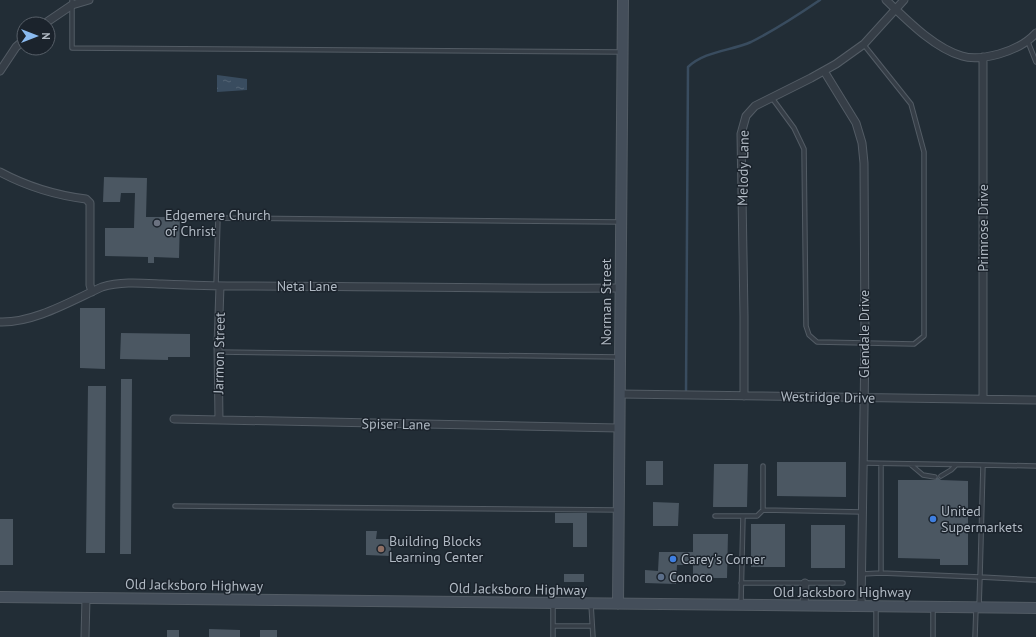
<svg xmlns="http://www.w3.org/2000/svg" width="1036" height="637" font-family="'PT Sans',sans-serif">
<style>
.water{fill:url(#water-ripples)}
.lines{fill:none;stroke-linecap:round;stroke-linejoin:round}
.stream{stroke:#394c5f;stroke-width:2.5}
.building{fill:#4b5762}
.lane-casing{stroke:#535c65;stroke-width:5.5}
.street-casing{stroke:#535c65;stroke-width:9}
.secondary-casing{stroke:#535c65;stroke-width:12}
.lane{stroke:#363e47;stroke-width:3.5}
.street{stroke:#363e47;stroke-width:7}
.secondary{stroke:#444e5a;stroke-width:10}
.worship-dot{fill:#6b7280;stroke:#1b232c;stroke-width:1.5}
.shop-dot{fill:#3f7fe0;stroke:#1b232c;stroke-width:1.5}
.education-dot{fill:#8d6e63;stroke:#1b232c;stroke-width:1.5}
.service-dot{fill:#5c6f8a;stroke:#1b232c;stroke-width:1.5}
.labels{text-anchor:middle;stroke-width:3;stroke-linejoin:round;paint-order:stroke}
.street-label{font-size:14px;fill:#b0b9c3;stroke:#1b232c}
.poi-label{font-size:14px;fill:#b0b9c3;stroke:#1b232c;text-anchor:start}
</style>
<defs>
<pattern id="water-ripples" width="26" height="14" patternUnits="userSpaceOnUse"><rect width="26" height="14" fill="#394c5f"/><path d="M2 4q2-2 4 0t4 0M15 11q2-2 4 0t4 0" fill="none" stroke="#536474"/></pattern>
</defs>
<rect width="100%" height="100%" fill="#222d36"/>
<path class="water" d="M217,75L247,79V90L217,92Z"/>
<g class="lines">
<path class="stream" d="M686,394L688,67C705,51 730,51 751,42C775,30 798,15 820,0"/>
</g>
<path class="building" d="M104,177L147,178L146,217H180L179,258L154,257V263H148V257L105,256V228H134L135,193H121L120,202H103Z
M80,308H105V369L80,368Z
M121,333L190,334V357H168V360L120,359Z
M121,379H132L131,554H120Z
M88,386H106L105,553H86Z
M646,461H663V485H646Z
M777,462H846V497L777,496Z
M714,464H748L747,507H713Z
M938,477L941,480L968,481V565H940V559L898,558V480H935Z
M653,502L679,503L678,526H653Z
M555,513H587V547H573V523H555Z
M0,519H13V565H0Z
M751,524H785V567H751Z
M811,525H845V568H811Z
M366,531H377L376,539H391V556L366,555Z
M693,534H728L727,578H693V565H677L676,584L645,583V570L658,571L659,552H693Z
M564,574H584V582H564Z
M209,629L240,630V637H209Z
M167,630H179V637H167Z
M260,630H277V637H260Z"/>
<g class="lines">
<defs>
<path id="lane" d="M72,0V48L621,52
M1028,42L1036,62
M772,98L794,128L804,149L806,326L809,335L817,342L914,344L924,336V152L911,104L864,45
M216,286L218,218L621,222
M218,352L619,357
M863,463L983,465L980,577L1036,580
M910,464L923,475L935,477
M983,465L1036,466
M763,466V510
M941,476L951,470L956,465
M175,506L618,510
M715,516H757L763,510L863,512
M881,573L980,577L979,607
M862,574L881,573V464
M741,583H843
M741,603L743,516
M553,604V637
M591,604L593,637
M553,626H592
M876,637V607
M933,637V608
M975,637L976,608"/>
<path id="street" d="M886,0C907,20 934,48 962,56C974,60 988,57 999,54C1013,50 1026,44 1036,33
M44,24L72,5L89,0
M983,57V399
M0,71L16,47L24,40
M824,71L856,123L862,143L864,163L865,344L861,606
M0,172C28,187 54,195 86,199L90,203V285L92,292
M0,322C34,323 71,301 102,287C121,281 142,283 162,284C186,285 210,286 234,286C363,286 492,289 620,288
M620,394L1036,400
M744,396V316L741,134L746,116L755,106L811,78L836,64L864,44L904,0
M174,419L619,428
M219,420L218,345L220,286
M804,606L805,583
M85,637L86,598"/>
<path id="secondary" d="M0,597L1036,608
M618,604L623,0"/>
</defs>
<use href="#lane" class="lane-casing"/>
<use href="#street" class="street-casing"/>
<use href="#secondary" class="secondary-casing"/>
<use href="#lane" class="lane"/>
<use href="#street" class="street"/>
<use href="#secondary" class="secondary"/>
</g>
<circle class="worship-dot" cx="157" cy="223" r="4"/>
<g class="shop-dot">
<circle cx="933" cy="519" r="4"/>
<circle cx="673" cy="559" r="4"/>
</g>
<circle class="education-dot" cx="381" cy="549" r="4"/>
<circle class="service-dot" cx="661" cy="577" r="4"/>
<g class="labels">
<g class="street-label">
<text transform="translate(743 168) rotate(-89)" y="5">Melody Lane</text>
<text transform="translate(983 228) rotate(-90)" y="5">Primrose Drive</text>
<text x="307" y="291">Neta Lane</text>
<text transform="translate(606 302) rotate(-90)" y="5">Norman Street</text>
<text transform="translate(864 334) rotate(-90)" y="5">Glendale Drive</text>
<text transform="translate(219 353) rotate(-89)" y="5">Jarmon Street</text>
<text transform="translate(828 397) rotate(1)" y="5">Westridge Drive</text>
<text transform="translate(396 424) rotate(1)" y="5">Spiser Lane</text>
<text transform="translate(194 585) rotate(1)" y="5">Old Jacksboro Highway</text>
<text transform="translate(518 589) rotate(1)" y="5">Old Jacksboro Highway</text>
<text x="842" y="597">Old Jacksboro Highway</text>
</g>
<g class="poi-label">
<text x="165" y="220">Edgemere Church<tspan x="165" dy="16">of Christ</tspan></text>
<text x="941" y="516">United<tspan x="941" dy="16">Supermarkets</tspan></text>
<text x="389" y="546">Building Blocks<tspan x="389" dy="16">Learning Center</tspan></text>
<text x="681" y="564">Carey's Corner</text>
<text x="669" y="582">Conoco</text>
</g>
</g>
<g transform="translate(36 36) rotate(90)"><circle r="19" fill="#1b232c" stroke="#575f68"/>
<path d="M0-3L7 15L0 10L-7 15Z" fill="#8abaef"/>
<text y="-6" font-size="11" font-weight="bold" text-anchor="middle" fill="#b0b9c3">N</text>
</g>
</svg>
